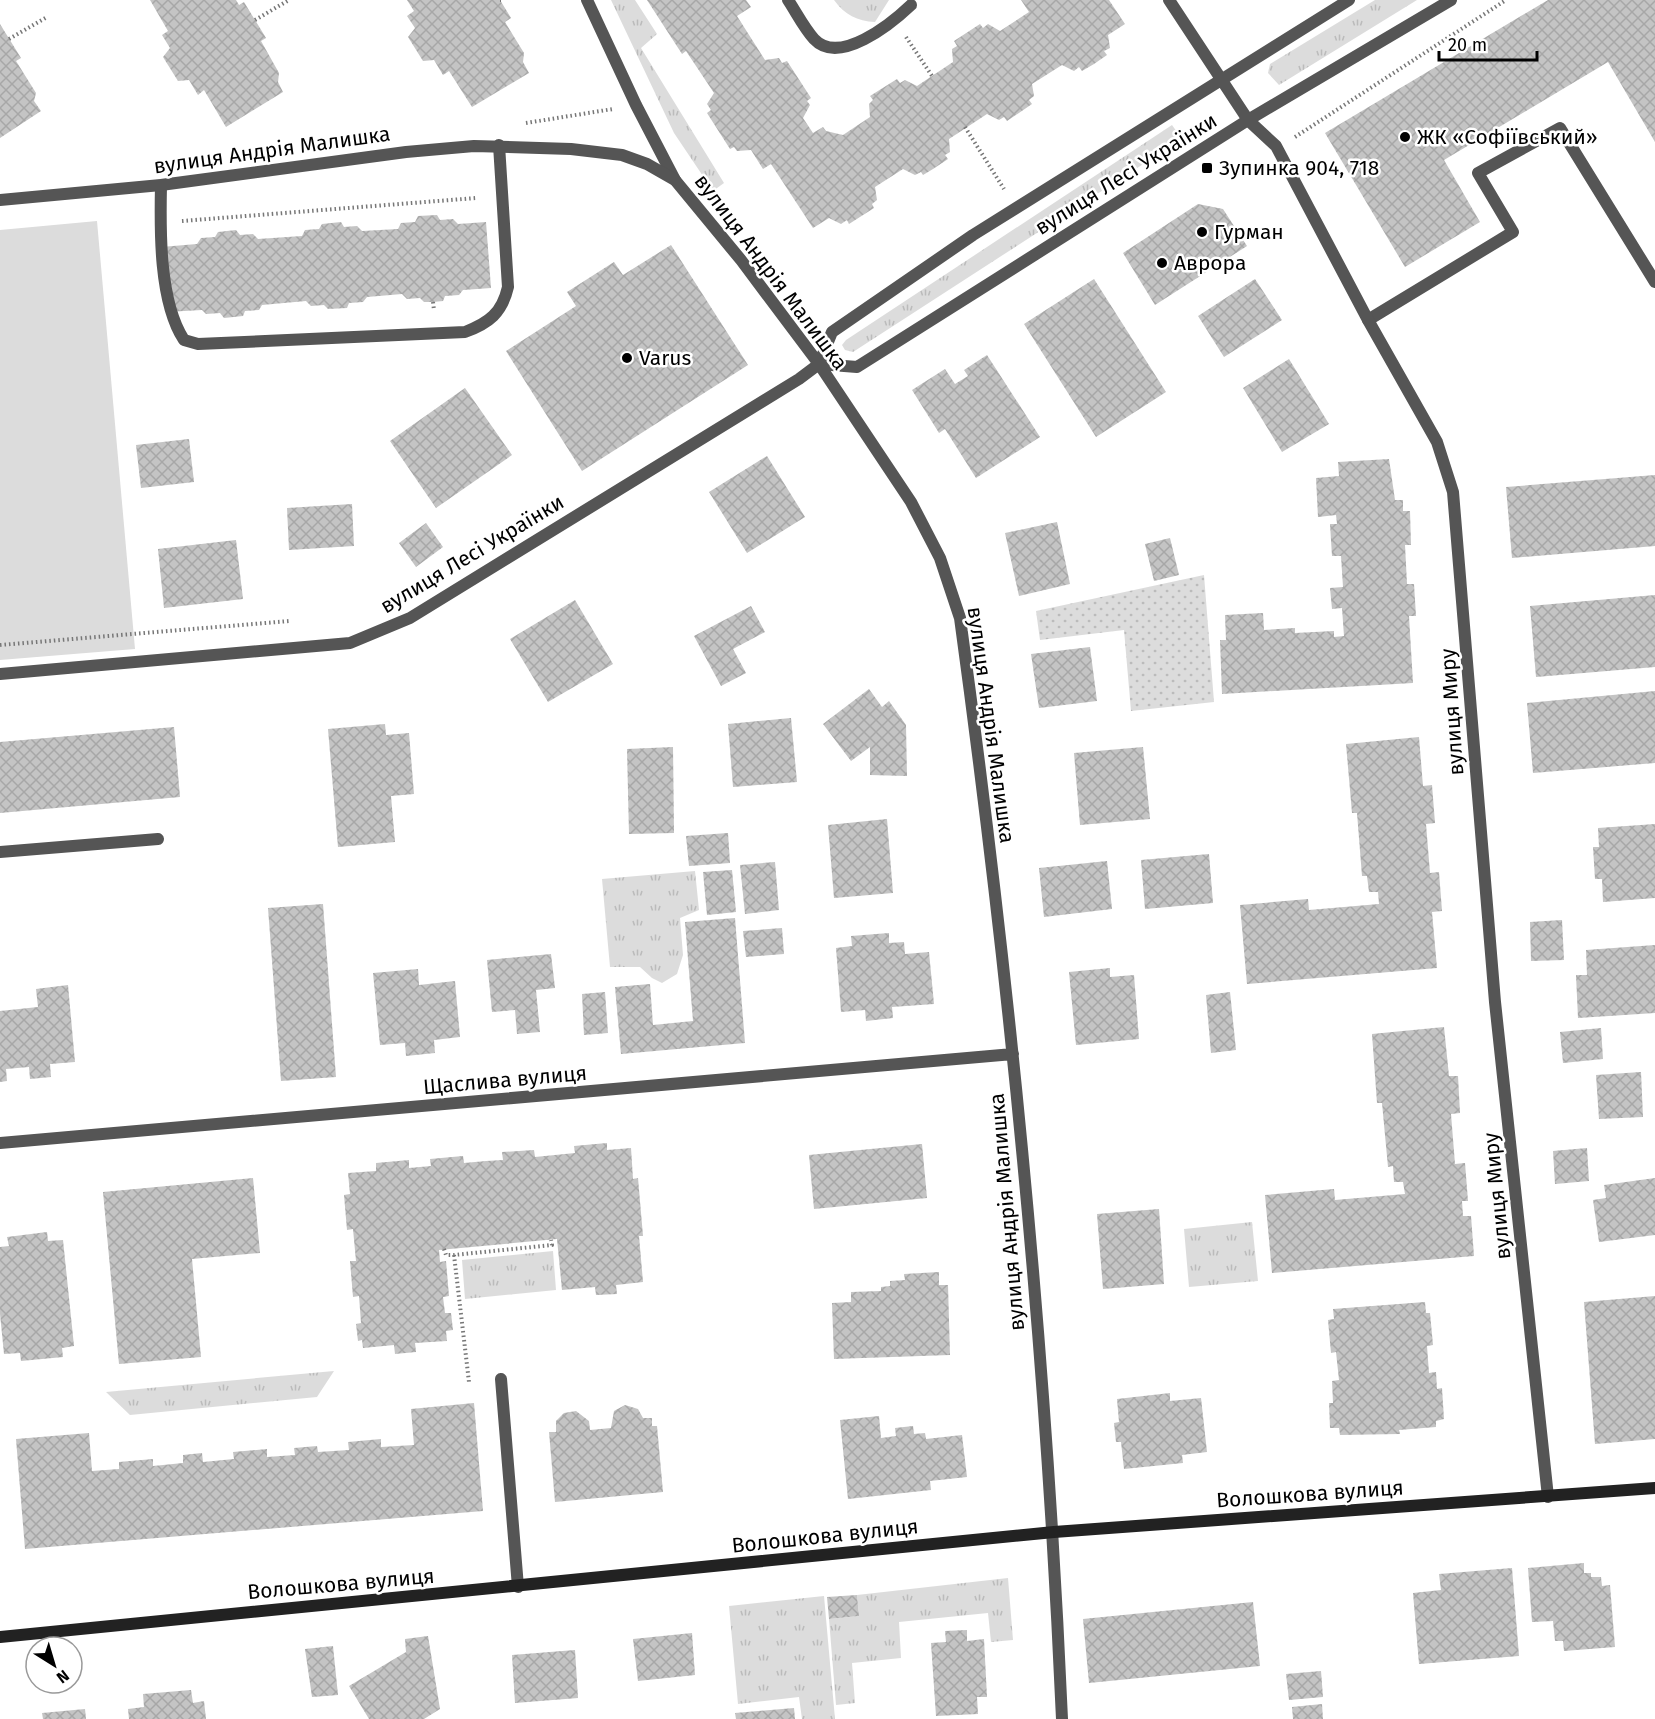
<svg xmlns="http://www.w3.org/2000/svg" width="1655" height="1719" font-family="'Fira Sans',sans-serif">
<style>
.grass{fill:url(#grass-tufts)}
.park{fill:#dcdcdc}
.garden{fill:url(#garden-dots)}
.building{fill:url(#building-cross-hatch)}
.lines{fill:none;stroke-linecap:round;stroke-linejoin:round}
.path{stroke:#777;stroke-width:4;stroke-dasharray:1.5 3;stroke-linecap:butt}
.lane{stroke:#555;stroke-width:12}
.street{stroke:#555;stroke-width:12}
.secondary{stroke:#222;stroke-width:12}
.poi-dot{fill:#000;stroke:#fff;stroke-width:2}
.labels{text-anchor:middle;stroke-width:5;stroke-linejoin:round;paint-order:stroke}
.poi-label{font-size:21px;fill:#000;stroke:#fff;text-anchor:start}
.street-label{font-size:21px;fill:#000;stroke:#fff}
</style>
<defs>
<pattern id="grass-tufts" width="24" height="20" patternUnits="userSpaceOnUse" patternTransform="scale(1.5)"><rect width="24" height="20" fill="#dcdcdc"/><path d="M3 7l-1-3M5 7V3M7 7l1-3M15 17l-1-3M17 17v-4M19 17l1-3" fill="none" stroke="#bbb"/></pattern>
<pattern id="garden-dots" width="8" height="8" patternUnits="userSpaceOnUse" patternTransform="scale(1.5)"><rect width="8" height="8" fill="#dcdcdc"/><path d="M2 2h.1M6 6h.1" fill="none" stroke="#bbb" stroke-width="1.8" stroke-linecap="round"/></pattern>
<pattern id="building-cross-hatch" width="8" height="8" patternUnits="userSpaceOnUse" patternTransform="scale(1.5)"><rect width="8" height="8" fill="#c4c4c4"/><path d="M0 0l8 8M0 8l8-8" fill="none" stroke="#a7a7a7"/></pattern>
</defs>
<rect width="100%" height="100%" fill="#fff"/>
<path class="grass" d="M611,0H635L657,34L641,48L724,183L713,191L674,133Z
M834,0H889L875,22C857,21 845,15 834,0Z
M1375,0H1417L1279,85L1268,73L1270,64Z
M1172,125L1182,139L853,352L845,350L842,345L846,340Z
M695,871L699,910L680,918L683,955L677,974L662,983L652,978L640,967H610L602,879Z
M1252,1222L1258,1281L1189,1287L1184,1229Z
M553,1251L556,1290L465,1299L462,1260Z
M334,1371L317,1397L130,1415L106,1392Z
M1008,1578L1013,1640L991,1642L988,1613L899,1622L901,1658L852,1663L855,1703L836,1705L829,1619L859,1616L857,1595Z
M824,1596L835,1719H802L799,1697L738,1704L729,1606Z"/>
<path class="park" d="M97,221L135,649L0,660V230Z"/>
<path class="garden" d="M1204,575L1214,702L1131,711L1124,630L1040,640L1036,611Z"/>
<path class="building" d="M150,0H236L239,5L244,2L266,38L261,41L279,73L278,82L283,92L226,127L204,90L198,95L189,80L178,81L163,57L170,48L162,35L168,31Z
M407,0H500L511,18L505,22L524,53L523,62L529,73L472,107L449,71L443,75L434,60L423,61L408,37L415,28L407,16L414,11Z
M647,0H746L751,7L737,16L765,60L779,58L782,63L787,61L811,98L807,101L810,105L803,118L813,133L823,127L826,131L843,135L870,117L869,104L873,100L870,96L897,79L900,83L905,80L917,86L953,62L952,49L957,46L954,41L980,24L983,28L988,24L1000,31L1029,12L1021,0H1109L1125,24L1108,35L1110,48L1104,51L1107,55L1094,64L1082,71L1079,67L1074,71L1062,65L1032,84L1034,96L1029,100L1032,104L1007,121L1004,117L999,120L987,114L949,139L950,152L945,155L948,159L933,169L923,175L921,172L915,175L903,169L875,187L877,200L872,204L874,208L849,224L847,220L841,224L829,218L813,228L771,164L763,169L751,150L737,151L734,147L730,149L707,113L711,110L707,104L714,93L686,51L682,54Z
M1548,0H1655V142L1608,62L1444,160L1480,222L1405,267L1325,133Z
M0,24L21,58L16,61L36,93L34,101L41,111L0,138Z
M1198,204L1223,209L1247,246L1155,305L1123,253Z
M437,215L440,220L453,219L458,224L486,222L491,288L463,290L459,295L445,296L443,301L433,302H424L420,298L407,299L402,294L367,297L363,302L349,303L347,308L328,309L324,305L311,306L306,301L262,305L259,310L245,311L243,316L224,318L220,313L206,314L202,310L166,312L161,247L197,244L201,238L215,237L218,232L236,230L240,235L253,234L258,239L302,236L305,230L319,229L322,224L341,222L344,227L357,226L362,231L398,229L401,223L415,222L418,216Z
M671,245L748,365L582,471L506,351L576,306L567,292L614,262L623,275Z
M1094,279L1166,392L1096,437L1024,324Z
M1255,279L1282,320L1224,357L1198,316Z
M987,355L1040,437L976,478L945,429L939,433L912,390L945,369L955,384L968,376L964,370Z
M1289,359L1329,424L1282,452L1243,388Z
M465,388L512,455L436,508L390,441Z
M189,439L194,482L141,488L136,445Z
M767,456L805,517L747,553L709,492Z
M1389,459L1395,500H1403V511H1410L1411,545H1405L1407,584H1414L1416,616H1409L1413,683L1222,694L1220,640H1226L1225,615L1263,613L1264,630L1295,628V633L1334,631V637L1344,636L1342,608L1332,609L1330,588L1343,587L1341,556H1332L1330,524H1337L1336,515L1318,517L1316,478L1339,476L1338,462Z
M1655,475V546L1512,558L1506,487Z
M352,504L354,546L289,550L287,508Z
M1057,522L1070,584L1019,596L1005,533Z
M426,523L443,547L416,567L399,543Z
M1170,538L1179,575L1154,581L1145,544Z
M236,540L243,599L164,608L158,549Z
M1655,595V667L1536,677L1530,606Z
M575,600L613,664L548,702L510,639Z
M751,606L765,632L733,649L746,673L721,686L694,636Z
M1090,647L1097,701L1039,708L1031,654Z
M869,689L882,707L889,701L906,725L907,776L870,775V747L851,761L823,724Z
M1655,691V763L1533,773L1527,703Z
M791,718L797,782L733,787L728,724Z
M385,724L386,735L409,733L414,794L391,796L395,842L338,847L328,729Z
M174,727L180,797L0,813V742Z
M1419,737L1423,786L1432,785L1435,823L1426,824L1430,873L1439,872L1442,911L1432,912L1437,968L1247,984L1240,905L1308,899L1309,910L1379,904L1378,892H1369L1367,876H1362L1357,813H1352L1346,744Z
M673,747L674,833L629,834L627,749Z
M1143,747L1150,819L1080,825L1074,753Z
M887,819L893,893L834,898L828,825Z
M1655,824V898L1603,902L1602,879H1595L1593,847H1599L1598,828Z
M728,833L730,863L689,866L686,836Z
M1209,854L1213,903L1145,909L1141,860Z
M1107,861L1112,909L1044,917L1039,868Z
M775,862L779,910L745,914L740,865Z
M732,870L736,912L707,915L703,872Z
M323,904L336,1077L281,1081L268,908Z
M735,918L745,1043L621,1054L615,987L650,984L653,1025L693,1021L685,922Z
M1562,920L1564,960L1531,961L1530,922Z
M782,928L784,954L746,957L743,931Z
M889,933V943L904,942L905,954L929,952L934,1004L892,1007L893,1018L866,1021L865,1010L841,1012L836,948L852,946L851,936Z
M1655,945V1013L1578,1018L1576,975H1587L1586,950Z
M551,954L555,988L536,990L540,1032L517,1034L515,1010L492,1012L487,960Z
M1110,968V977L1134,975L1139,1039L1076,1045L1069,972Z
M418,969L419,985L455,981L460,1037L434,1040L435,1053L406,1056L405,1043L380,1045L373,973Z
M68,985L75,1062L50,1064L51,1077L30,1079L29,1067L6,1069L7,1081L0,1082V1011L38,1007L36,989Z
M605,992L608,1033L584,1035L582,994Z
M1230,992L1236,1050L1211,1053L1206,995Z
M1444,1027L1449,1076H1458L1460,1113L1451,1114L1455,1164L1465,1163L1468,1201H1462L1463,1216H1471L1474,1256L1272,1273L1265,1195L1334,1189L1335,1200L1405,1194L1403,1182H1394L1393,1166L1388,1167L1382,1103H1377L1372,1034Z
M1601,1028L1603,1059L1563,1063L1560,1032Z
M1641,1072L1643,1117L1599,1119L1596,1075Z
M607,1143V1150L631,1148L633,1179L638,1178L643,1236H639L643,1282L616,1285L617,1294L596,1295L595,1287L562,1290L557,1239L439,1250L440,1262L446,1261L449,1296L443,1297L445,1313H451L453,1330L446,1331L447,1341L415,1343L416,1352L395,1354L394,1345L363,1348L362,1340L358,1341L356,1324L361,1323L359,1296L353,1297L350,1261H356L353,1229L347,1230L344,1195L350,1194L348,1173L376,1171V1163L409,1160V1168L431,1166L430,1159L463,1156L464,1163L486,1161L503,1160L502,1152L534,1150L535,1157L575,1153L574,1146Z
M922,1144L927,1198L814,1209L809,1155Z
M1587,1148L1589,1181L1555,1184L1553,1151Z
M253,1178L260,1253L192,1259L201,1357L119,1364L103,1192Z
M1655,1178V1235L1599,1242L1593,1200L1606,1198L1604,1185Z
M1159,1209L1164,1284L1103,1289L1097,1214Z
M47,1232L48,1241L63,1240L74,1346L62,1348L63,1357L21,1361L20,1353L4,1354L0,1314V1247L9,1246L7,1237Z
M939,1272V1285H948L950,1355L834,1359L832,1303L851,1302V1292L881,1291V1287L890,1286V1281L905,1280L904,1274Z
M1655,1296V1439L1595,1444L1584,1302Z
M1425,1302L1426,1313H1430L1433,1345L1427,1346L1429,1373L1436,1372L1437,1389L1442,1388L1444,1419L1436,1421V1427L1399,1430L1400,1434L1340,1435L1339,1428H1330L1329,1403H1333L1332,1381L1339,1380L1336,1352L1331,1353L1328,1320L1334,1319L1333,1309Z
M1170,1393V1401L1201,1398L1207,1452L1182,1455L1183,1463L1124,1469L1121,1442H1116L1114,1423L1119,1422L1117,1399Z
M474,1403L483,1511L25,1549L16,1439L89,1433L92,1471L119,1469V1462L153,1459V1466L183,1463V1455L202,1453L203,1462L234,1459L233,1452L267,1449V1457L295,1455L294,1448L317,1446L318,1452L349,1450L348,1442L381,1439V1447L414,1445L411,1409Z
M625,1405L638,1409L643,1418H652V1426H657L663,1492L555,1502L549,1432H556V1421L564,1413L576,1411L589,1421L590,1430L611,1428L614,1411Z
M879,1416L881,1438L896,1436L895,1428L913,1426L914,1434L925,1433L926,1439L962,1435L967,1477L930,1481L931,1490L848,1499L840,1420Z
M1584,1563V1573H1591V1577H1601L1602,1586L1610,1585L1615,1647L1564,1651L1563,1641H1555L1553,1621L1532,1622L1528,1568Z
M1512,1568L1519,1656L1419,1664L1413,1593L1441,1590L1439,1574Z
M857,1595L859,1616L829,1619L827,1597Z
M1253,1602L1260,1666L1089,1683L1083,1619Z
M967,1630V1641L984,1639L987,1697H977L978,1714L936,1716L931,1643L946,1642L945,1631Z
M692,1633L695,1675L638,1681L633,1639Z
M428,1636L440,1709L424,1719H369L349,1686L406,1652L405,1639Z
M333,1646L338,1695L312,1697L305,1649Z
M575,1650L578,1698L515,1703L512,1655Z
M1321,1671L1323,1697L1289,1700L1286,1674Z
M191,1690L193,1703L204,1701L206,1719H129L128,1709L144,1707L143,1694Z
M1322,1704L1323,1719H1293L1292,1707Z
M794,1708L795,1719H736L735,1713Z
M85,1709L86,1719H43L42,1713Z"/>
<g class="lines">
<path class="path" d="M500,0H501
M255,20L289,0
M906,37L932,76
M9,39L47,17
M526,123L613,109
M965,127L1004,189
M1295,137L1506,0
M182,221L476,198
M433,302L434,310
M0,645L289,621
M444,1249L446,1255H454L552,1245L551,1240
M454,1255L469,1382"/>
<path class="lane" d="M587,0L636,105L675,180
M788,0C796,12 804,28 814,39C839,66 891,24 911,5
M161,185C160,230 159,302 184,340L198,344L465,332C489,323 502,313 508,287L499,145
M1368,320L1513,232L1478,173L1560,128L1655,282
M0,852L158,839
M501,1379L518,1587"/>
<path class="street" d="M1169,0L1248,120L1276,146L1368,320L1437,442L1453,492L1495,1002L1548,1497
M0,200L161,185L406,152L474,146L571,149L622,155L647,164L675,180L741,260L819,364L911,502L940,558L960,618C1010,983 1046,1351 1062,1719
M819,364L857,367L1248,120L1451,0
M0,674L350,643L410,618L799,379L819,364L832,332L973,235L1349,0
M0,1143L1013,1054"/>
<path class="secondary" d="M0,1637L1054,1532L1655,1488"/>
</g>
<g class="poi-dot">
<circle cx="1405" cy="137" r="6"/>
<rect x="1201" y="162" width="12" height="12" rx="3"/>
<circle cx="1202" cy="232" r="6"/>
<circle cx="1162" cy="263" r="6"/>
<circle cx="627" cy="358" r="6"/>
</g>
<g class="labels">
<g class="poi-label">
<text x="1417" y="144">ЖК «Софіївський»</text>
<text x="1219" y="175">Зупинка 904, 718</text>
<text x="1214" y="239">Гурман</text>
<text x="1174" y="270">Аврора</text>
<text x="639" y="365">Varus</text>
</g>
<g class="street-label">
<text transform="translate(272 150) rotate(-8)" y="7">вулиця Андрія Малишка</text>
<text transform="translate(1126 174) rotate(-32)" y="7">вулиця Лесі Українки</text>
<text transform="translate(771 272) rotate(53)" y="7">вулиця Андрія Малишка</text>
<text transform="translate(472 554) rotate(-31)" y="7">вулиця Лесі Українки</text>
<text transform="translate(1452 712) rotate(-94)" y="7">вулиця Миру</text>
<text transform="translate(991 725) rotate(82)" y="7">вулиця Андрія Малишка</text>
<text transform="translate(505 1080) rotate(-5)" y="7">Щаслива вулиця</text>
<text transform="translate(1497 1196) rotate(-96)" y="7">вулиця Миру</text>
<text transform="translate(1007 1212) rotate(-95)" y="7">вулиця Андрія Малишка</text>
<text transform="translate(1310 1494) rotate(-4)" y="7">Волошкова вулиця</text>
<text transform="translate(825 1536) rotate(-6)" y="7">Волошкова вулиця</text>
<text transform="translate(341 1584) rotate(-5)" y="7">Волошкова вулиця</text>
</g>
</g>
<g transform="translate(54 1665) rotate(143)"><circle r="28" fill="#ffffff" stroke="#999999" stroke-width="1.5"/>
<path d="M0-4.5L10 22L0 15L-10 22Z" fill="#000000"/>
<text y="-9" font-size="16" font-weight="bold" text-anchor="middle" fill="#000000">N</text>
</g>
<path d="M1439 51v9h98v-9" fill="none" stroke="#000000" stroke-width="3"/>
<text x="1448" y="51" font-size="18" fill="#000000" stroke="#ffffff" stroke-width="4.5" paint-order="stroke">20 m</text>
</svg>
